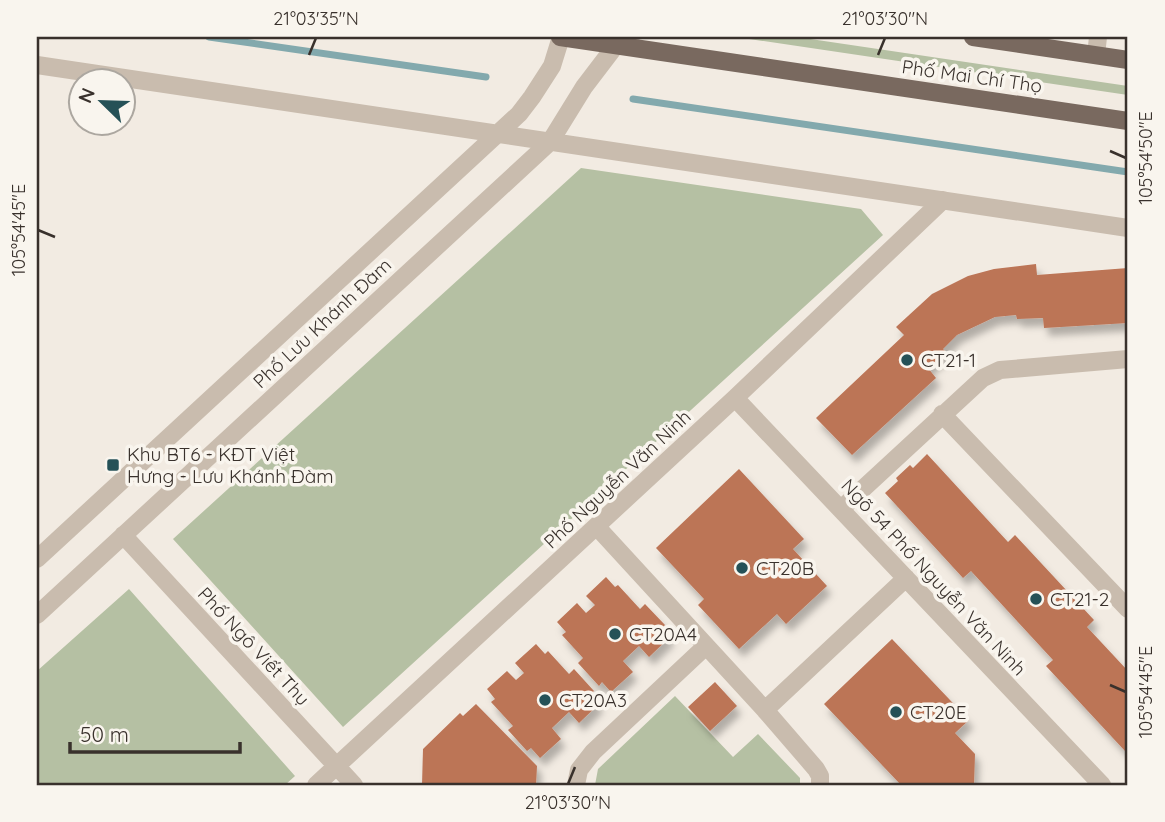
<svg xmlns="http://www.w3.org/2000/svg" width="1165" height="822" font-family="Quicksand,sans-serif">
<style>
.green{fill:#b5c0a3}
.lines{fill:none;stroke-linecap:round;stroke-linejoin:round}
.stream{stroke:#83a9ad;stroke-width:7}
.building{fill:#bc7456;filter:url(#shadow)}
.minor{stroke:#c9bcae;stroke-width:18}
.major{stroke:#79695f;stroke-width:18}
.ticks{fill:none;stroke:#39312c;stroke-width:2.5}
.poi-dot{fill:#255157;stroke:#f9f5ee;stroke-width:2.5}
.labels{text-anchor:middle;stroke-width:7;stroke-linejoin:round;paint-order:stroke}
.street-label{font-size:19px;fill:#39312c;stroke:#f9f5ee}
.poi-label{font-size:19px;fill:#39312c;stroke:#f9f5ee;text-anchor:start}
.neatline{fill:none;stroke:#39312c;stroke-width:2.5}
.ticks-label{font-size:18px;text-anchor:middle;fill:#39312c}
</style>
<defs>
<filter id="shadow"><feDropShadow dx="4.5" dy="8" stdDeviation="3.5" flood-color="#0004"/></filter>
</defs>
<rect width="100%" height="100%" fill="#f2ebe2"/>
<path class="green" d="M736,37H797L1128,86V95Z
M581,168L861,209L883,235L343,727L173,539Z
M129,589L295,776L285,785H37V671Z
M675,696L733,757L758,734L800,778V785H595L598,769Z"/>
<g class="lines">
<path class="stream" d="M209,37L486,77
M633,99L1128,172"/>
</g>
<path class="building" d="M1036,264L1037,275L1128,268V323L1044,328L1043,318L1017,319L1016,315L995,317L957,335L943,349L946,352L928,368L936,378L852,455L816,418L904,335L896,327L932,294L968,276L994,269Z
M927,454L1008,542L1015,535L1094,620L1087,627L1128,671V748L1125,751L1046,666L1053,660L971,571L963,578L885,493L898,481L896,478L910,465L913,468Z
M739,469L804,539L793,549L827,586L786,624L777,614L739,649L698,605L704,599L656,548Z
M606,577L615,587L618,585L640,609L645,604L665,625L662,628L670,637L649,657L639,646L623,661L633,672L611,692L602,682L599,686L578,663L583,658L562,635L566,632L557,622L577,603L586,613L595,605L586,596Z
M892,639L969,720L955,733L975,754L974,785H901L824,704Z
M536,644L545,654L548,651L569,674L574,669L594,691L590,694L599,704L579,723L569,712L552,728L561,739L540,758L531,748L527,751L508,730L513,726L491,702L495,699L487,689L507,671L516,680L524,673L515,663Z
M715,682L737,706L710,731L688,707Z
M476,704L537,766L536,785H422L423,749L460,713L463,716Z"/>
<g class="lines">
<path class="minor" d="M1096,55L1098,37
M37,65L1128,228
M735,398L1102,785
M942,414L1128,609
M841,509L983,378L1000,370L1128,359
M597,527L765,710L816,769L820,776V785
M123,535L354,785
M37,559L519,114L532,97L552,66L561,37
M37,615L550,142L584,87L616,45L631,37
M765,710L906,578
M316,785L735,398L943,200
M576,785L579,770L593,752L706,646"/>
<path class="major" d="M560,37L1128,121
M973,37L1128,60"/>
</g>
<path class="ticks" d="M309,55L316,38M878,55L885,38M1110,151L1126,158M38,230L55,237M1110,685L1126,692M568,784L575,767"/>
<g class="poi-dot">
<circle cx="907" cy="360" r="7"/>
<rect x="106" y="458" width="14" height="14" rx="3.5"/>
<circle cx="742" cy="568" r="7"/>
<circle cx="1036" cy="599" r="7"/>
<circle cx="615" cy="634" r="7"/>
<circle cx="545" cy="700" r="7"/>
<circle cx="896" cy="712" r="7"/>
</g>
<g class="labels">
<g class="street-label">
<text transform="translate(972 76) rotate(8)" y="7">Phố Mai Chí Thọ</text>
<text transform="translate(322 323) rotate(-43)" y="7">Phố Lưu Khánh Đàm</text>
<text transform="translate(617 479) rotate(-43)" y="7">Phố Nguyễn Văn Ninh</text>
<text transform="translate(934 577) rotate(47)" y="7">Ngõ 54 Phố Nguyễn Văn Ninh</text>
<text transform="translate(254 646) rotate(47)" y="7">Phố Ngô Viết Thụ</text>
</g>
<g class="poi-label">
<text x="921" y="367">CT21-1</text>
<text x="127" y="461">Khu BT6 - KĐT Việt<tspan x="127" dy="22">Hưng - Lưu Khánh Đàm</tspan></text>
<text x="756" y="575">CT20B</text>
<text x="1050" y="606">CT21-2</text>
<text x="629" y="641">CT20A4</text>
<text x="559" y="707">CT20A3</text>
<text x="910" y="719">CT20E</text>
</g>
</g>
<rect width="1165" height="822" fill="none" stroke="#f9f5ee" stroke-width="77"/>
<g transform="translate(102 102) rotate(293)"><circle r="33" fill="#f9f5ee" stroke="#aca7a0" stroke-width="2"/>
<path d="M0-5L12 26L0 18L-12 26Z" fill="#255157"/>
<text y="-10" font-size="19" font-weight="bold" text-anchor="middle" fill="#39312c">N</text>
</g>
<path d="M70 742v10h170v-10" fill="none" stroke="#39312c" stroke-width="3.5"/>
<text x="80" y="742" font-size="21" fill="#39312c" stroke="#f9f5ee" stroke-width="5" paint-order="stroke">50 m</text>
<rect x="38" y="38" width="1088" height="746" class="neatline"/>
<g class="ticks-label">
<text x="316" y="25">21°03'35"N</text>
<text x="885" y="25">21°03'30"N</text>
<text transform="translate(1146 158) rotate(-90)" y="6">105°54'50"E</text>
<text transform="translate(19 230) rotate(-90)" y="6">105°54'45"E</text>
<text transform="translate(1146 692) rotate(-90)" y="6">105°54'45"E</text>
<text x="568" y="809">21°03'30"N</text>
</g>
</svg>
